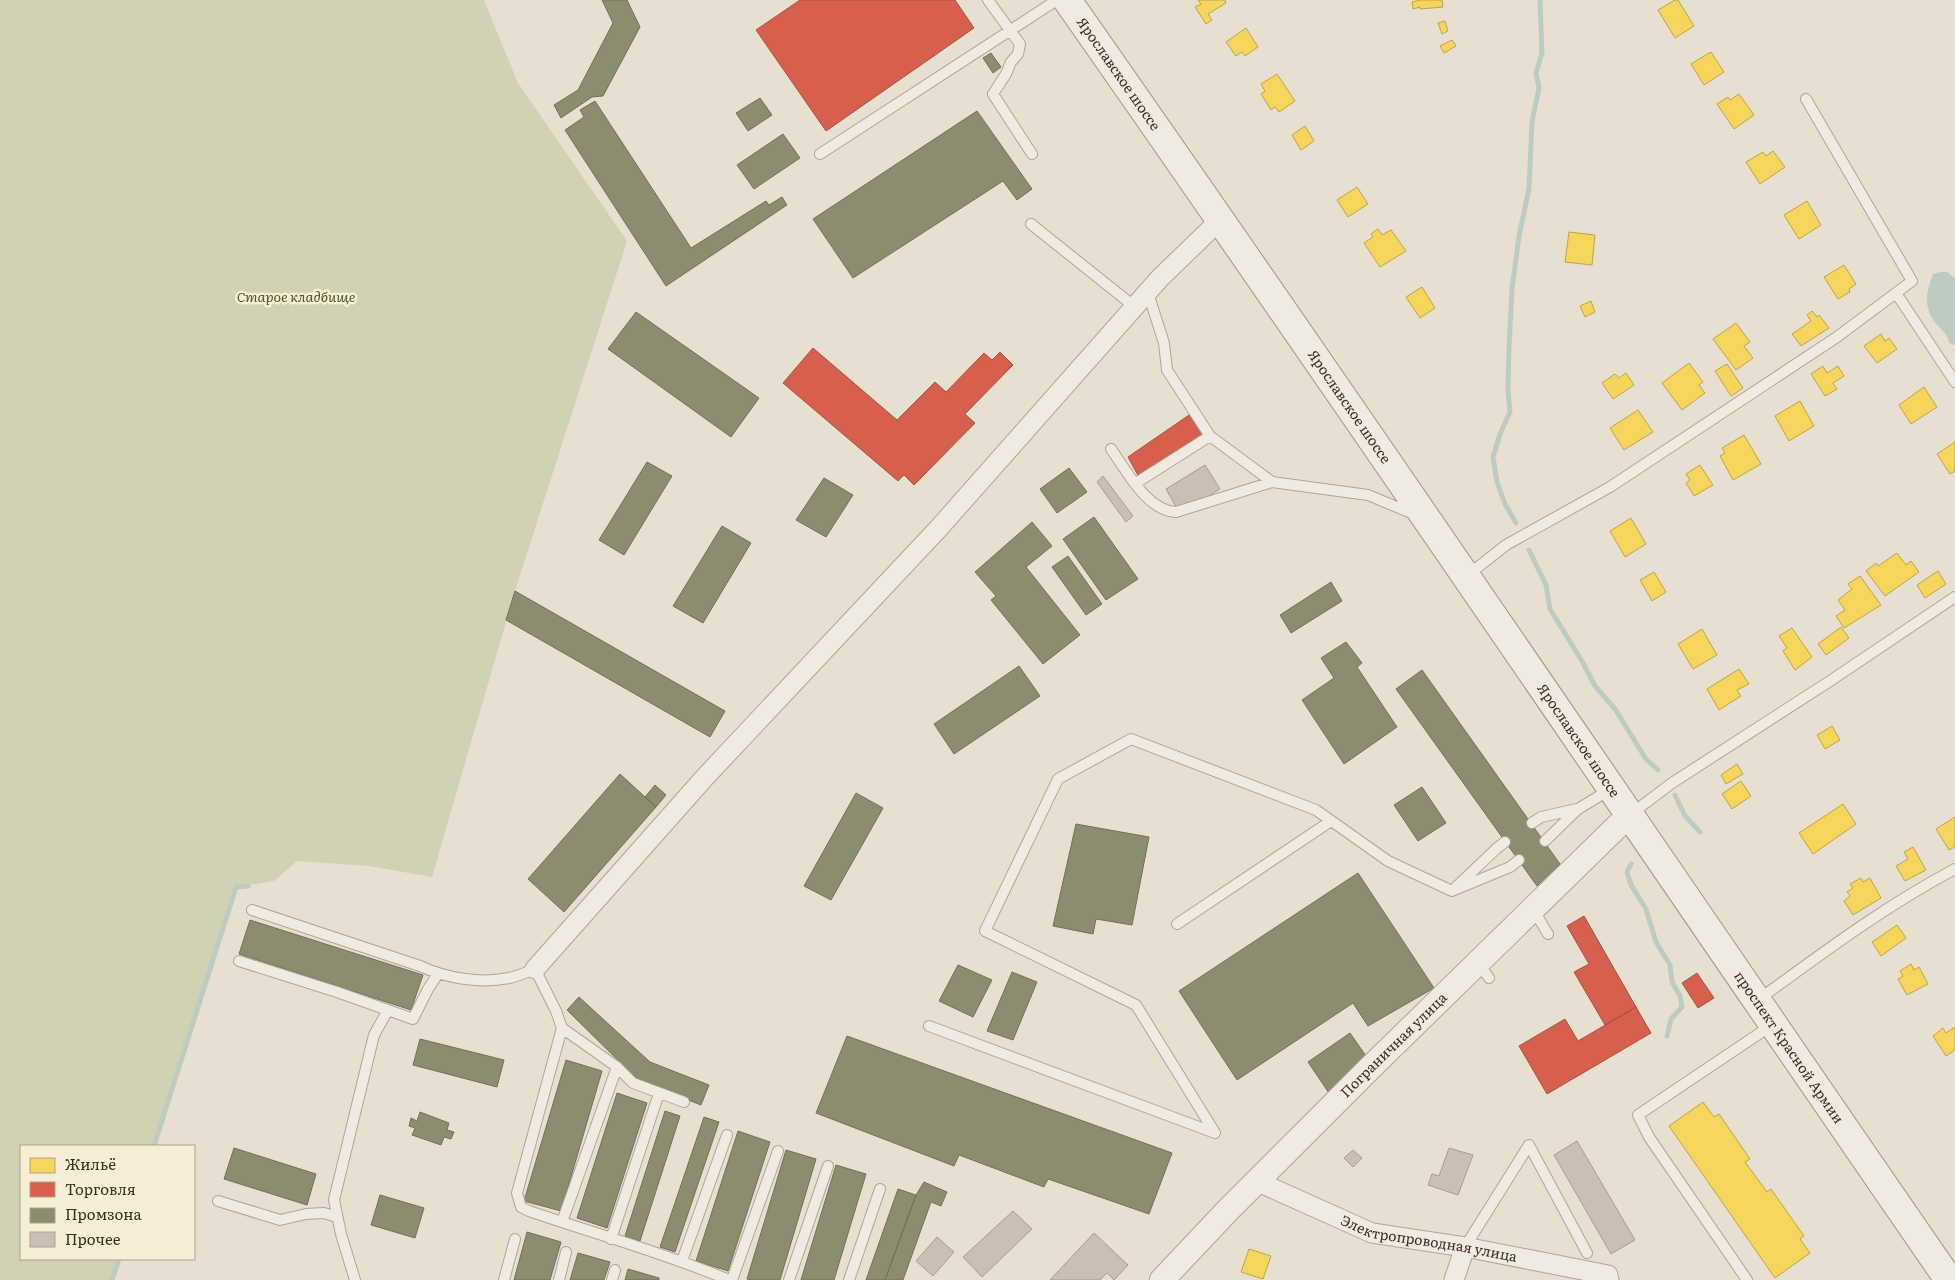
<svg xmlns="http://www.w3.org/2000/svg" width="1955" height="1280" font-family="Literata,serif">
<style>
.cemetery{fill:#d1d1b3}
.water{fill:#bcccc2}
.homes{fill:#f6d55c;stroke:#bea34a}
.shops{fill:#d6604d;stroke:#a85140}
.industry{fill:#8c8c6e;stroke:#747057}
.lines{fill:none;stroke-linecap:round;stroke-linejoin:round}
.stream{stroke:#bcccc2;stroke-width:5}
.building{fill:#cbbfb2;stroke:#a89c90}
.service-casing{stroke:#ada599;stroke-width:12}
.minor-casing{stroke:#ada599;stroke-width:21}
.tertiary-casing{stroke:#ada599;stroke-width:26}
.secondary-casing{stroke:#9c958a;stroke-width:30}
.service{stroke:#efebe3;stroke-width:10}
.minor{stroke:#efebe3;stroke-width:19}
.tertiary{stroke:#efebe3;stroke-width:24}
.secondary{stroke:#efebe3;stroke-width:28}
.labels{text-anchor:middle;stroke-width:5;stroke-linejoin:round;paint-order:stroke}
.street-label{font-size:14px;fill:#3d2e20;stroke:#f7eed8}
.park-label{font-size:14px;font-style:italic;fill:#4d5a26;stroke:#f7eed8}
</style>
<rect width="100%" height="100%" fill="#e7e0d1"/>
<path class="cemetery" d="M0,0H484L518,83L627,241L515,591L432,877L369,866L297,861L274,881L236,887L154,1146H21V1259H119L112,1280H0Z"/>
<path class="water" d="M1940,272H1947L1955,278V345L1949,343C1948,335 1944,332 1939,327C1923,309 1925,295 1933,274Z"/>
<path class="homes" d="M1198,0H1225L1226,3L1208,14L1212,20L1206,24L1195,7L1201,4Z
M1442,0L1443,7L1420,9V7L1413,9L1412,2L1420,0Z
M1675,0H1678L1694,26L1675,38L1658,10Z
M1445,21L1448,31L1442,34L1438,23Z
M1246,28L1258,47L1245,56L1242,52L1236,56L1226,42Z
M1452,40L1456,46L1444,53L1440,46Z
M1711,52L1724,72L1704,85L1691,64Z
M1277,74L1295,101L1279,112L1275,107L1271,110L1261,94L1265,91L1261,84Z
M1739,94L1754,115L1734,129L1717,104L1728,97L1730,100Z
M1305,126L1314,141L1301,150L1292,135Z
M1773,151L1785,167L1760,184L1746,162L1763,152L1766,156Z
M1357,187L1368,204L1348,217L1337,200Z
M1807,201L1821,225L1799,239L1784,215Z
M1378,229L1382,235L1391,230L1406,251L1380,267L1364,243L1373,237L1371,234Z
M1569,232L1595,235L1592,265L1565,262Z
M1844,265L1856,284L1849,289L1850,292L1838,299L1824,277Z
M1422,287L1435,308L1420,318L1406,297Z
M1591,301L1595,312L1585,317L1580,306Z
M1812,311L1817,317L1819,315L1829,328L1801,346L1792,334L1811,321L1807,315Z
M1736,323L1750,342L1744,346L1753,358L1736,370L1713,339Z
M1881,334L1885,341L1889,338L1897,349L1877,363L1864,346Z
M1689,363L1703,382L1699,385L1705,393L1682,410L1662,383Z
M1727,364L1743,388L1731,396L1715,371Z
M1823,366L1827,373L1838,366L1844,376L1833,383L1837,389L1825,396L1811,374Z
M1626,373L1634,385L1613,399L1602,383L1615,374L1619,378Z
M1924,387L1937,407L1911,424L1899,405Z
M1800,401L1814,426L1789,441L1775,416Z
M1638,410L1653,432L1624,450L1610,428Z
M1744,435L1761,464L1733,480L1720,456L1725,453L1722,448Z
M1955,442V471L1950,474L1937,454Z
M1700,465L1713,485L1694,496L1686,483L1690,480L1686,474Z
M1631,518L1646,544L1625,557L1610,531Z
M1897,553L1906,565L1911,561L1919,572L1885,596L1866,571L1876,563L1878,566Z
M1938,571L1946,584L1925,598L1917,585Z
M1654,572L1666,592L1652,601L1640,580Z
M1860,576L1881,605L1844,628L1836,616L1845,610L1838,600L1852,589L1848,584Z
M1841,627L1849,638L1826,655L1818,644Z
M1792,628L1812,657L1795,670L1783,651L1787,648L1779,636Z
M1702,629L1717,655L1693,669L1678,644Z
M1739,669L1749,684L1737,690L1741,696L1719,710L1707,689Z
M1832,726L1840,740L1825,749L1817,735Z
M1737,764L1743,774L1726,784L1721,775Z
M1741,781L1751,796L1732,809L1722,794Z
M1843,804L1856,824L1813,854L1799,833Z
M1955,817V847L1949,850L1936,829Z
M1913,847L1926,870L1905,881L1896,866L1908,859L1904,852Z
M1861,878L1863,882L1870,878L1881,898L1853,915L1844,901L1850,896L1847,892L1853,888L1850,884Z
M1897,925L1906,938L1881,956L1872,942Z
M1911,964L1914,970L1919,967L1928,984L1907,995L1898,979L1903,976L1900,971Z
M1955,1027V1050L1946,1056L1933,1036L1943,1028L1946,1033Z
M1703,1102L1714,1117L1719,1114L1750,1159L1745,1162L1767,1192L1771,1189L1804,1236L1800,1239L1810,1253L1775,1278L1669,1126Z
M1249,1249L1271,1256L1263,1279L1241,1272Z"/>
<path class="shops" d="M800,0H955L974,28L826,131L756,30Z
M813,348L897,420L935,382L946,392L984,353L992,360L1000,352L1013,365L965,414L975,423L914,485L904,475L898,481L783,383Z
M1192,413L1207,433L1140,479L1128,457Z
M1584,916L1636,1007L1605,1025L1574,972L1589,964L1567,926Z
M1697,973L1714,998L1698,1008L1682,983Z
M1636,1007L1651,1033L1547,1094L1519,1046L1565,1019L1578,1041Z"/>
<path class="industry" d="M602,0H627L640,27L603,96L592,97L561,118L554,105L578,90L613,23Z
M991,53L1001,67L993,73L983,58Z
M760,98L772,115L748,131L736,113Z
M595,101L691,248L766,201L769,205L782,197L787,205L666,286L565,130L584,117L580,110Z
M977,111L1032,189L1017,200L1003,181L853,278L813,219Z
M783,134L800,158L754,189L737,165Z
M636,312L759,398L731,437L608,349Z
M647,462L672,476L624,555L599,540Z
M1069,468L1087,492L1057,513L1040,489Z
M824,478L853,495L826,537L796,520Z
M1094,517L1138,579L1106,600L1063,539Z
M1032,522L1052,546L1026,567L1080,635L1043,664L991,600L996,596L975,572Z
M722,526L751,543L703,623L673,606Z
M1068,556L1102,604L1086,615L1052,567Z
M1331,582L1342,601L1291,633L1280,615Z
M515,591L725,711L710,737L506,620Z
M1346,642L1362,663L1357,667L1397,727L1344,764L1302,700L1334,678L1321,658Z
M1019,666L1040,696L954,754L934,724Z
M1422,670L1560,864L1537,886L1396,689Z
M620,774L656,807L564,912L528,879Z
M655,785L666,795L656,807L645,797Z
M1422,787L1446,823L1418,841L1394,805Z
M856,793L883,808L831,900L804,886Z
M1076,824L1149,837L1132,925L1096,919L1093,934L1053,926Z
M1358,873L1434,988L1368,1026L1353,1003L1237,1080L1179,991Z
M250,920L423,975L411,1010L239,954Z
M958,965L992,980L973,1017L939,1001Z
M1012,972L1037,982L1013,1040L987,1031Z
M579,997L650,1062L709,1085L701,1105L638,1080L567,1010Z
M1350,1033L1366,1056L1329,1093L1308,1062Z
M847,1036L1172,1153L1149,1214L1048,1179L1044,1187L959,1155L954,1166L816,1113Z
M420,1039L504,1060L497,1087L413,1065Z
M566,1060L602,1071L561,1211L524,1201Z
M617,1093L647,1103L607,1228L577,1218Z
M665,1111L680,1116L640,1241L625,1236Z
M420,1112L449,1123L447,1130L454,1132L451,1139L444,1137L441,1145L412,1135L415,1128L409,1126L411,1118L417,1121Z
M704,1117L719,1122L675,1252L660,1247Z
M738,1131L770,1142L728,1271L696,1261Z
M234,1148L316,1174L307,1205L224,1179Z
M786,1150L816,1159L780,1280H752L747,1279Z
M836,1165L866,1174L834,1280H801Z
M924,1182L947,1192L941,1206L931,1202L903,1280H885L916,1195Z
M898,1189L916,1195L885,1280H866Z
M380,1195L424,1208L415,1238L371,1225Z
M527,1232L561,1242L550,1280H514Z
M578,1253L610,1262L604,1280H570Z
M628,1269L659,1278V1280H625Z"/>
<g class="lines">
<path class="stream" d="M1516,523L1505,504L1497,482L1493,457L1500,434L1510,412L1508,391L1509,348L1512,289L1519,236L1529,189L1532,122L1539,88L1536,73L1542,53L1540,0
M1529,550L1546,585L1550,609L1582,661L1595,686L1615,709L1646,759L1658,770
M1675,795L1685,816L1700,832
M1631,864L1627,872L1631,885L1646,909L1656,942L1670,965L1672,982L1680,996L1682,1007L1671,1019L1667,1036
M154,1146L236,887L248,886
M112,1280L119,1259"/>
</g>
<path class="building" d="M1205,465L1220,489L1180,514L1166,489Z
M1103,476L1133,516L1126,522L1097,482Z
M1577,1141L1635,1240L1611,1254L1554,1155Z
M1449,1148L1473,1155L1458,1195L1428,1185L1432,1174L1439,1176Z
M1353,1150L1362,1158L1353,1167L1344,1158Z
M1013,1211L1032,1229L982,1277L963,1257Z
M1094,1233L1128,1265L1114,1280L1107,1273L1100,1280H1050Z
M937,1237L954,1252L933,1276L916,1261Z"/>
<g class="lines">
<defs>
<path id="service" d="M988,0L1020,44L1018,54L1011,62L1006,74L993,94L1032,154
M820,154L1057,0
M1031,224L1135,307
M1148,293L1164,343L1167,370L1210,436L1272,482
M1896,293L1955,382
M1111,449C1126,470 1147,511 1176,512L1272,482L1368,495L1416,515
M1136,483L1210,436
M1468,575L1506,545L1610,487L1837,337L1912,281L1806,99
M1631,814L1672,783L1830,681L1955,597
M1532,823L1541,817L1577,809
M1545,841L1578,809L1611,789
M1456,887L1496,849L1505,842
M1533,909L1548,934
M252,910L420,966C446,978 480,984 509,978C518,976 527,972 535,969L556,1011L562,1028L617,1067L633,1083L684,1102
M1177,924L1331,821
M239,961L337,992L413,1019L428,989L438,974
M1478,962L1489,978
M1758,1000C1821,954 1885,906 1955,869
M929,1026L1215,1133L1136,1005L985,931L1058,779L1131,739L1316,810L1388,861L1452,891L1510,867L1519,860
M562,1028L517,1193L521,1207L529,1211C596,1234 664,1253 729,1280
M218,1201L280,1220L306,1214L324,1213L337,1217
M562,1222L617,1067
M611,1239L659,1093
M1465,1247L1529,1145L1587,1253
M682,1261L727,1135
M355,1280L341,1234L334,1200L374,1035L388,1010
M504,1280L515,1239
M559,1280L566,1252
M612,1280L615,1270
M732,1280L778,1151
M789,1280L828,1166
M849,1280L880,1189
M1747,1280L1649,1137L1638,1115L1772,1025"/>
<g id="minor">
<path d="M535,969L706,776L938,529L1160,278L1221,219"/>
<path id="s1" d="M1256,1181L1372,1233L1465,1247L1608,1275L1609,1280"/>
<path d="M1454,1280L1465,1247"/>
</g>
<g id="tertiary">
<path id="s2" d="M1162,1280L1229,1209L1370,1068L1630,814"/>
</g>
<g id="secondary">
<path id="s3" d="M1067,0C1365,425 1655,854 1949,1280"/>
</g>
</defs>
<use href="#service" class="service-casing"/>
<use href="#minor" class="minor-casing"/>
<use href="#tertiary" class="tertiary-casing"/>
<use href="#secondary" class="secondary-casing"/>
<use href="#service" class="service"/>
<use href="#minor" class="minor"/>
<use href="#tertiary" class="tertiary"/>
<use href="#secondary" class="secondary"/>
</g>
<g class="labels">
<g class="street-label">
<text dy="5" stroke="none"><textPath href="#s3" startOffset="90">Ярославское шоссе</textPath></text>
<text dy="5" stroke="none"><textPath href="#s3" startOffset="495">Ярославское шоссе</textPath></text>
<text dy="5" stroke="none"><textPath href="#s3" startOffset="900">Ярославское шоссе</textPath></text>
<text dy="5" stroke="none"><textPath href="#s2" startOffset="330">Пограничная улица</textPath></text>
<text dy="5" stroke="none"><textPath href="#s3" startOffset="1272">проспект Красной Армии</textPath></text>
<text dy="5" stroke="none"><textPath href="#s1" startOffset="184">Электропроводная улица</textPath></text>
</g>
<g class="park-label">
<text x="296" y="302">Старое кладбище</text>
</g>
</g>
<rect x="20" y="1145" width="175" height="115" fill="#f7eed8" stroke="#ada18e"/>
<rect x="30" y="1158" width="25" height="15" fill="#f6d55c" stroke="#ada18e"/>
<text x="65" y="1170" font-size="15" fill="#3d2e20">Жильё</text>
<rect x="30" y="1182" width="25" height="15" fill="#d6604d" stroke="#ada18e"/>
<text x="65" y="1195" font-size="15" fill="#3d2e20">Торговля</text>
<rect x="30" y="1208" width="25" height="15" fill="#8c8c6e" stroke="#ada18e"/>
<text x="65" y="1220" font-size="15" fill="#3d2e20">Промзона</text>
<rect x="30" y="1232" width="25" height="15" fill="#cbbfb2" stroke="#ada18e"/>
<text x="65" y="1245" font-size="15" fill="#3d2e20">Прочее</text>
</svg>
